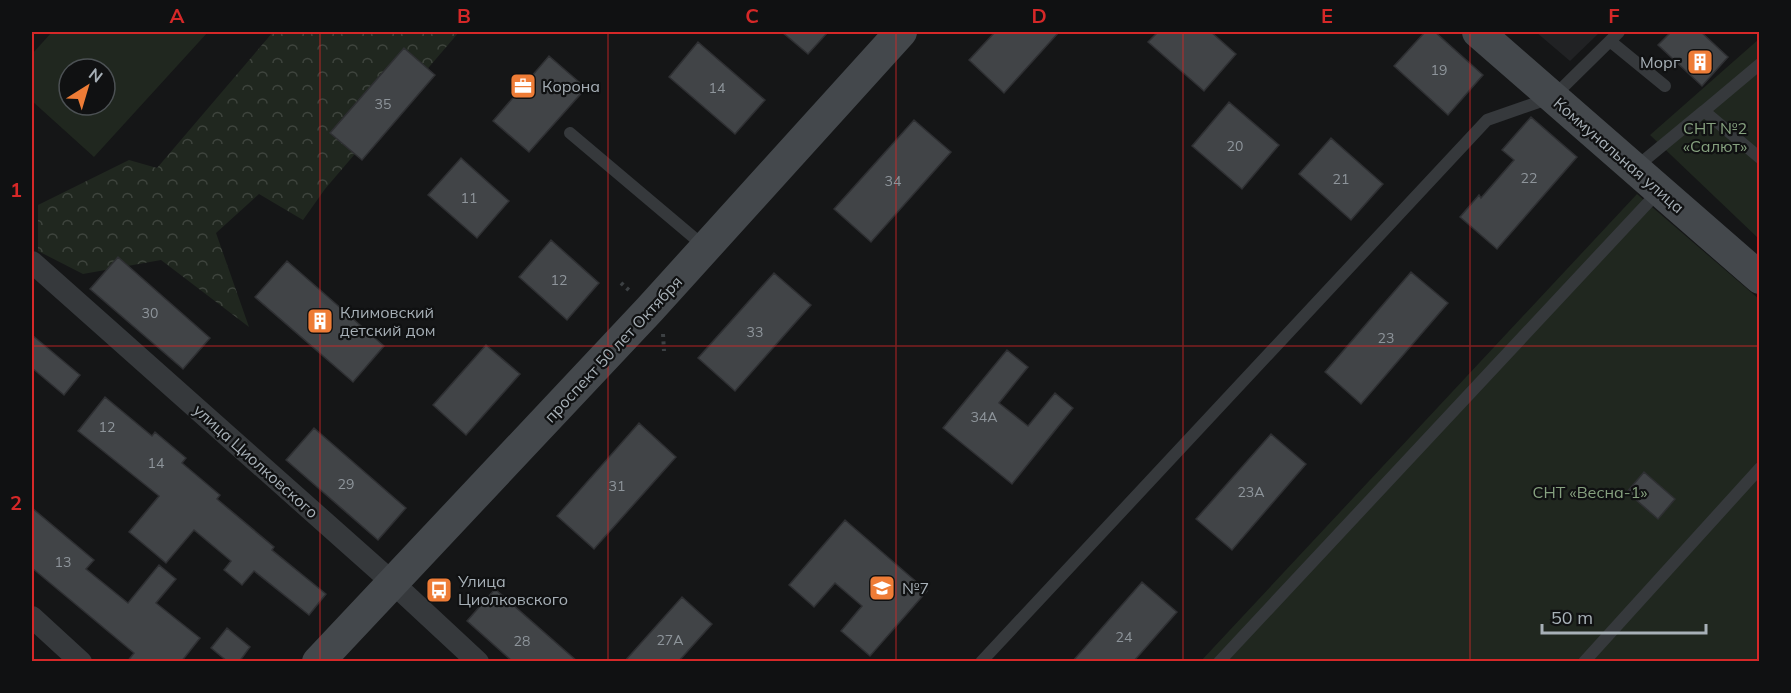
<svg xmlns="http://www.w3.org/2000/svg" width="1791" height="693" font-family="Mulish,sans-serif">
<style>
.built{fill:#212224}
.forest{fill:url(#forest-crowns)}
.garden{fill:#20271f;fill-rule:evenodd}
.building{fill:#414447;stroke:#2f3033;stroke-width:1.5}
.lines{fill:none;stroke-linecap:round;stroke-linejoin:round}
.path{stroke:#3c4043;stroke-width:4;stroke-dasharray:3 4.5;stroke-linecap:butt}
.lane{stroke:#36393c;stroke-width:12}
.street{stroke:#36393c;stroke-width:22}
.secondary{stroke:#44484c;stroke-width:32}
.grid{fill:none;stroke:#d62828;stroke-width:1.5;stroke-opacity:0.55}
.labels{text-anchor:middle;stroke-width:4.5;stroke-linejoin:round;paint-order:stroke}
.number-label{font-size:14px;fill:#8e959b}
.poi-label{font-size:16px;fill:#a7b0b7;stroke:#101112;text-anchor:start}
.park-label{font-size:16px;fill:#86a17f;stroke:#101112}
.street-label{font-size:16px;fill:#a7b0b7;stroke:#101112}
.neatline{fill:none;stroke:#d62828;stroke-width:2}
.grid-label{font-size:20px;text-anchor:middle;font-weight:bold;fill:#d62828}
</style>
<defs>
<pattern id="forest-crowns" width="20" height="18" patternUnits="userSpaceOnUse" patternTransform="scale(1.5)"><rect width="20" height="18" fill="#20271f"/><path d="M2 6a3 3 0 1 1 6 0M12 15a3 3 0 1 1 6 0" fill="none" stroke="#3e443d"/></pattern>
</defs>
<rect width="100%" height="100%" fill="#151617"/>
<path class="built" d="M1536,32H1600L1570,61Z"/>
<path class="forest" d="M273,32H459L325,189L303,220L259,194L216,233L249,327L161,260L83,274L38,251V205L129,160L157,168Z"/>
<path class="garden" d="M52,32H208L94,157L32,101V54ZM69,69H105V105H69Z
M1759,39V239L1650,135Z
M1637,194L1759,299V661L1200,662Z"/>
<path class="building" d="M782,32H828L808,54Z
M995,32H1059L1004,93L969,60Z
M1158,32H1211L1236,54L1204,91L1148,42Z
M1425,32H1435L1483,75L1448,115L1394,66Z
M1671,32H1701L1728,57L1702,86L1658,45Z
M698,42L765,100L735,134L669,77Z
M404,48L435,75L362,160L330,133Z
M549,56L586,88L529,152L493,121Z
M1229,102L1279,145L1242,189L1192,146Z
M1531,117L1577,157L1497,249L1460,217L1479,195L1481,198L1514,160L1502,150Z
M914,120L951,152L871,242L834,209Z
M1331,138L1383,184L1351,220L1299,174Z
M461,158L509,201L477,238L428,195Z
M551,240L599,283L567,320L519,277Z
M118,257L210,338L183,369L90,289Z
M287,261L384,346L353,382L255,297Z
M1411,272L1448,303L1361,404L1325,372Z
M774,273L811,305L735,391L698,358Z
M32,335L80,375L64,395L32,368Z
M486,345L520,374L466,435L433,405Z
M1007,350L1028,367L999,403L1028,426L1055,393L1073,408L1012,484L943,428Z
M105,397L152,436L155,432L186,458L182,463L220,495L217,499L274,547L272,550L326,594L309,615L254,571L242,585L224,570L231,561L194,530L166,563L129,532L159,496L78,431Z
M639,423L676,457L594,549L557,516Z
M314,428L406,508L378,540L286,460Z
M1271,434L1306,464L1232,550L1196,519Z
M1644,472L1675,499L1658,519L1627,492Z
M32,508L94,560L86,569L128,603L159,565L176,579L156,603L200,638L181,662H127L134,653L32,568Z
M845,520L927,591L870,656L841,631L862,606L835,583L814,607L789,585Z
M1142,582L1177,612L1133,662H1072Z
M495,589L578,662H513L467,621Z
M682,597L712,624L678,662H624Z
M227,628L250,647L239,662H228L211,648Z"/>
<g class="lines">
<path class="path" d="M621,283L632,293
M663,334L664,351"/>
<path class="lane" d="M1610,41L1665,86
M1704,111L1760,64
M570,133L705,247
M1635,168L1704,111L1760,158
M981,662L1487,120L1553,97L1619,32
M1219,662L1659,191
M1584,662L1760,468"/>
<path class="street" d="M32,262L393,583L478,662
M32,617L81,662"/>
<path class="secondary" d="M1478,32L1760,278
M318,662L650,309L901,32"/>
</g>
<path class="grid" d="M320,32V662M608,32V662M896,32V662M1183,32V662M1470,32V662M32,346H1760"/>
<defs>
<symbol id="building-square" viewBox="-11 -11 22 22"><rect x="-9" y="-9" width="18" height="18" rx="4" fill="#ee7c36" stroke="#101112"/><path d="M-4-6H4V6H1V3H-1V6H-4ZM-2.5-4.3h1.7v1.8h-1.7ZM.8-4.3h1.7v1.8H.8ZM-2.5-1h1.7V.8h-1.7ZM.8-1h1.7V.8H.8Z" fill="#fff"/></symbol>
<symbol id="office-square" viewBox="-11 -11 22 22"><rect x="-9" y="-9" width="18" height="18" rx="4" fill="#ee7c36" stroke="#101112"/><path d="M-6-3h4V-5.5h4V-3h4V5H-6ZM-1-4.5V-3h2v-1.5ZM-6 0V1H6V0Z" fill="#fff"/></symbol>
<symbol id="school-square" viewBox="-11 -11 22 22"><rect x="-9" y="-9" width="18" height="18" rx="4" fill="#ee7c36" stroke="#101112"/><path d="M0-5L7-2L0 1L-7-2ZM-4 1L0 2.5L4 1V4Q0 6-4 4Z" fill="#fff"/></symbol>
<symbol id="bus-square" viewBox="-11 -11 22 22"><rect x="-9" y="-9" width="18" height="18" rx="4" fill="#ee7c36" stroke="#101112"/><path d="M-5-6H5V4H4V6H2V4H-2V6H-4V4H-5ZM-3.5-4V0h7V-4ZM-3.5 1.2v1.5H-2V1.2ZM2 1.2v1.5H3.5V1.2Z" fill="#fff"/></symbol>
</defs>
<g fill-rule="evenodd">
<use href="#building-square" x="1685" y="47" width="30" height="30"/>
<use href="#office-square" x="508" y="71" width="30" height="30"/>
<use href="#building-square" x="305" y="306" width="30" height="30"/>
<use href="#school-square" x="867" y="573" width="30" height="30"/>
<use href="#bus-square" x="424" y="575" width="30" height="30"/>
</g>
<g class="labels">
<g class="number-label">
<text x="1439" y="75">19</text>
<text x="717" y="93">14</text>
<text x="383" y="109">35</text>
<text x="1235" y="151">20</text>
<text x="1529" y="183">22</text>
<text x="1341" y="184">21</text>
<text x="893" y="186">34</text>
<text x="469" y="203">11</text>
<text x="559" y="285">12</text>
<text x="150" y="318">30</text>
<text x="755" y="337">33</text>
<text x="1386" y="343">23</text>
<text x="984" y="422">34А</text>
<text x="107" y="432">12</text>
<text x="156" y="468">14</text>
<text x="346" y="489">29</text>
<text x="617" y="491">31</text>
<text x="1251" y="497">23А</text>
<text x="63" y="567">13</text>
<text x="1124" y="642">24</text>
<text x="670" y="645">27А</text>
<text x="522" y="646">28</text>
</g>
<g class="poi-label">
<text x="1680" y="68" text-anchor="end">Морг</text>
<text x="542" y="92">Корона</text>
<text x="340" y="318">Климовский<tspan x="340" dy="18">детский дом</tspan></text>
<text x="458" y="587">Улица<tspan x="458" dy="18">Циолковского</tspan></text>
<text x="902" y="594">№7</text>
</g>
<g class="park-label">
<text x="1715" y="134">СНТ №2<tspan x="1715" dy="18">«Салют»</tspan></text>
<text x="1590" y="498">СНТ «Весна-1»</text>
</g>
<g class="street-label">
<text transform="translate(1619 155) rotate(41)" y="6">Коммунальная улица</text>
<text transform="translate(613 349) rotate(-47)" y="6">проспект 50 лет Октября</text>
<text transform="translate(256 461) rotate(42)" y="6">улица Циолковского</text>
</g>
</g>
<rect width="1791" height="693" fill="none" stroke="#101112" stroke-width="66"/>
<g transform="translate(87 87) rotate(37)"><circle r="28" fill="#101112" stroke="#4c5154" stroke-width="1.5"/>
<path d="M0-4.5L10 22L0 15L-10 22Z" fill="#ee7c36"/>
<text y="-9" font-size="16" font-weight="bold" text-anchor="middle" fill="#a7b0b7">N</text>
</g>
<path d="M1542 624v9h164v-9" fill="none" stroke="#a7b0b7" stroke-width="3"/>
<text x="1551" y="624" font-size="18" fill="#a7b0b7" stroke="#101112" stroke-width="4.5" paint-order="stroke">50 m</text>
<rect x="33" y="33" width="1725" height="627" class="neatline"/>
<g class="grid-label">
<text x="177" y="23">A</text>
<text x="464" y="23">B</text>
<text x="752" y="23">C</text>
<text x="1039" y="23">D</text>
<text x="1327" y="23">E</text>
<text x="1614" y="23">F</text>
<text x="16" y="197">1</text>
<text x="16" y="510">2</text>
</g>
</svg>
